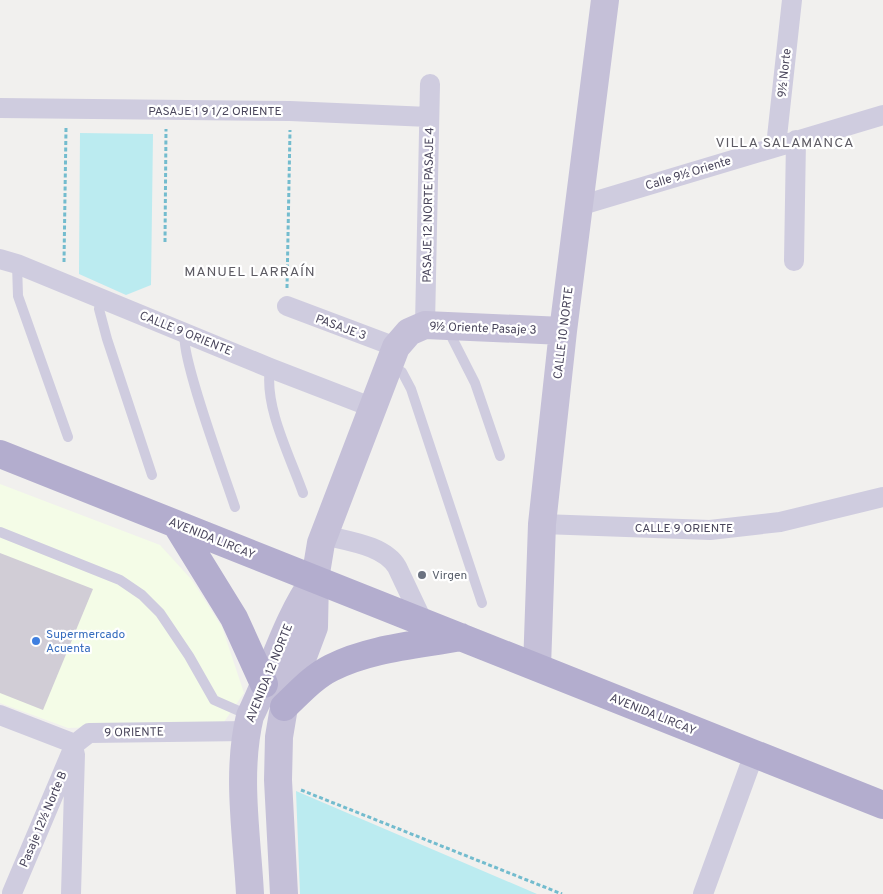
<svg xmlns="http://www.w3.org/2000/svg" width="883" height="894" font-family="Overpass,sans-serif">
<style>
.commercial{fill:#f4fce7}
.green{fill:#bbebf0}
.building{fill:#d1cdd6}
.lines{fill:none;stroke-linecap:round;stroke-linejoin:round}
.path{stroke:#73bcce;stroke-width:3;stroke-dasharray:4 2.5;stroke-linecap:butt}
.lane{stroke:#cfccdf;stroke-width:10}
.street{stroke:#cfccdf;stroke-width:20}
.secondary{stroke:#c5c0d8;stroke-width:28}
.primary{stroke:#b3adce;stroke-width:28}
.worship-dot{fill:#6b7280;stroke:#fff;stroke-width:2}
.shop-dot{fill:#3f7fe0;stroke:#fff;stroke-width:2}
.labels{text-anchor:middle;stroke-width:4.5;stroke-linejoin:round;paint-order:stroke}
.street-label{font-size:12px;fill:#4a465c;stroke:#fff}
.worship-label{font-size:12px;fill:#5b616d;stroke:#fff;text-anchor:start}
.shop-label{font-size:12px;fill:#366cbe;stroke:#fff;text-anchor:start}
.neighbourhood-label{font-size:14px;letter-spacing:1px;fill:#5d5b63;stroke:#fff}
</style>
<rect width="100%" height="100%" fill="#f1f0ee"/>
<path class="commercial" d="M0,484L160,545L192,580L222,627L244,693L224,722L68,728L0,703Z"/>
<path class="green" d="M80,133L153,134L151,285L126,295L79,274Z
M296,791L537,894H300Z"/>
<path class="building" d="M0,553L93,589L43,710L0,693Z"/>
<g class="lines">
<path class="path" d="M165,242L166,129
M64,262L66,128
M287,288L290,130
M301,790L562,894"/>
<path class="lane" d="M17,264L18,296L68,437
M101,298L99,309L107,339L152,475
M447,328L475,383L500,456
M185,332C178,351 226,479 235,507
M390,365L402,372L411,389L482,603
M270,368C264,407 290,456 303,493
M0,532L120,580L142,595L160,613L189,656L214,700L248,715"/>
<path class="street" d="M0,108L290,111L429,117
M776,146L792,0
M579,206L883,115
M0,259L17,264L270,368L371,407
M794,261L796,140
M287,306L396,347
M425,325L430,84
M542,524L710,530L780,522L883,497
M324,535C347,541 384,545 397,567L423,622
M0,715L75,744
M12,893L75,744L89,733L247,731
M71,894L75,754
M703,894L754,754"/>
<path class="secondary" d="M537,667L542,524L563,331L605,0
M250,894C247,836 236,773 250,716C273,670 285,621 315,579
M284,894L278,780L279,737L284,707L314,627L315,579L321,543L396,347L409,332L425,325L563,331"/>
<path class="primary" d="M0,454L883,805
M176,524L234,618L264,684
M284,707C299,693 313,677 331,668C370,648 418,645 461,637"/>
</g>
<circle class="worship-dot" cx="422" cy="575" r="5"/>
<circle class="shop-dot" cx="36" cy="641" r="5"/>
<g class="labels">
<g class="street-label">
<text transform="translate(784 73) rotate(-84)" y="4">9½ Norte</text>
<text x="215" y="115">PASAJE 1 9 1/2 ORIENTE</text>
<text transform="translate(688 173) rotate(-17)" y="4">Calle 9½ Oriente</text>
<text transform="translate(428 205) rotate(-89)" y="4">PASAJE 12 NORTE PASAJE 4</text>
<text transform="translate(341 327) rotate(20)" y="4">PASAJE 3</text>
<text transform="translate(483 328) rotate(2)" y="4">9½ Oriente Pasaje 3</text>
<text transform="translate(186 333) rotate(22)" y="4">CALLE 9 ORIENTE</text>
<text transform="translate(563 333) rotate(-83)" y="4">CALLE 10 NORTE</text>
<text x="684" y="532">CALLE 9 ORIENTE</text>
<text transform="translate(212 538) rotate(22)" y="4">AVENIDA LIRCAY</text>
<text transform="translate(269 673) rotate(-68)" y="4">AVENIDA 12 NORTE</text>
<text transform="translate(653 714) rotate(22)" y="4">AVENIDA LIRCAY</text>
<text transform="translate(134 732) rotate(-1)" y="4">9 ORIENTE</text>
<text transform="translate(43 819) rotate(-67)" y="4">Pasaje 12½ Norte B</text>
</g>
<g class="worship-label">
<text x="432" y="579">Virgen</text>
</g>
<g class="shop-label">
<text x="46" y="638">Supermercado<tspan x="46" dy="14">Acuenta</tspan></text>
</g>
<g class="neighbourhood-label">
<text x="785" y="147">VILLA SALAMANCA</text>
<text x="250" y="276">MANUEL LARRAÍN</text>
</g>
</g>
</svg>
